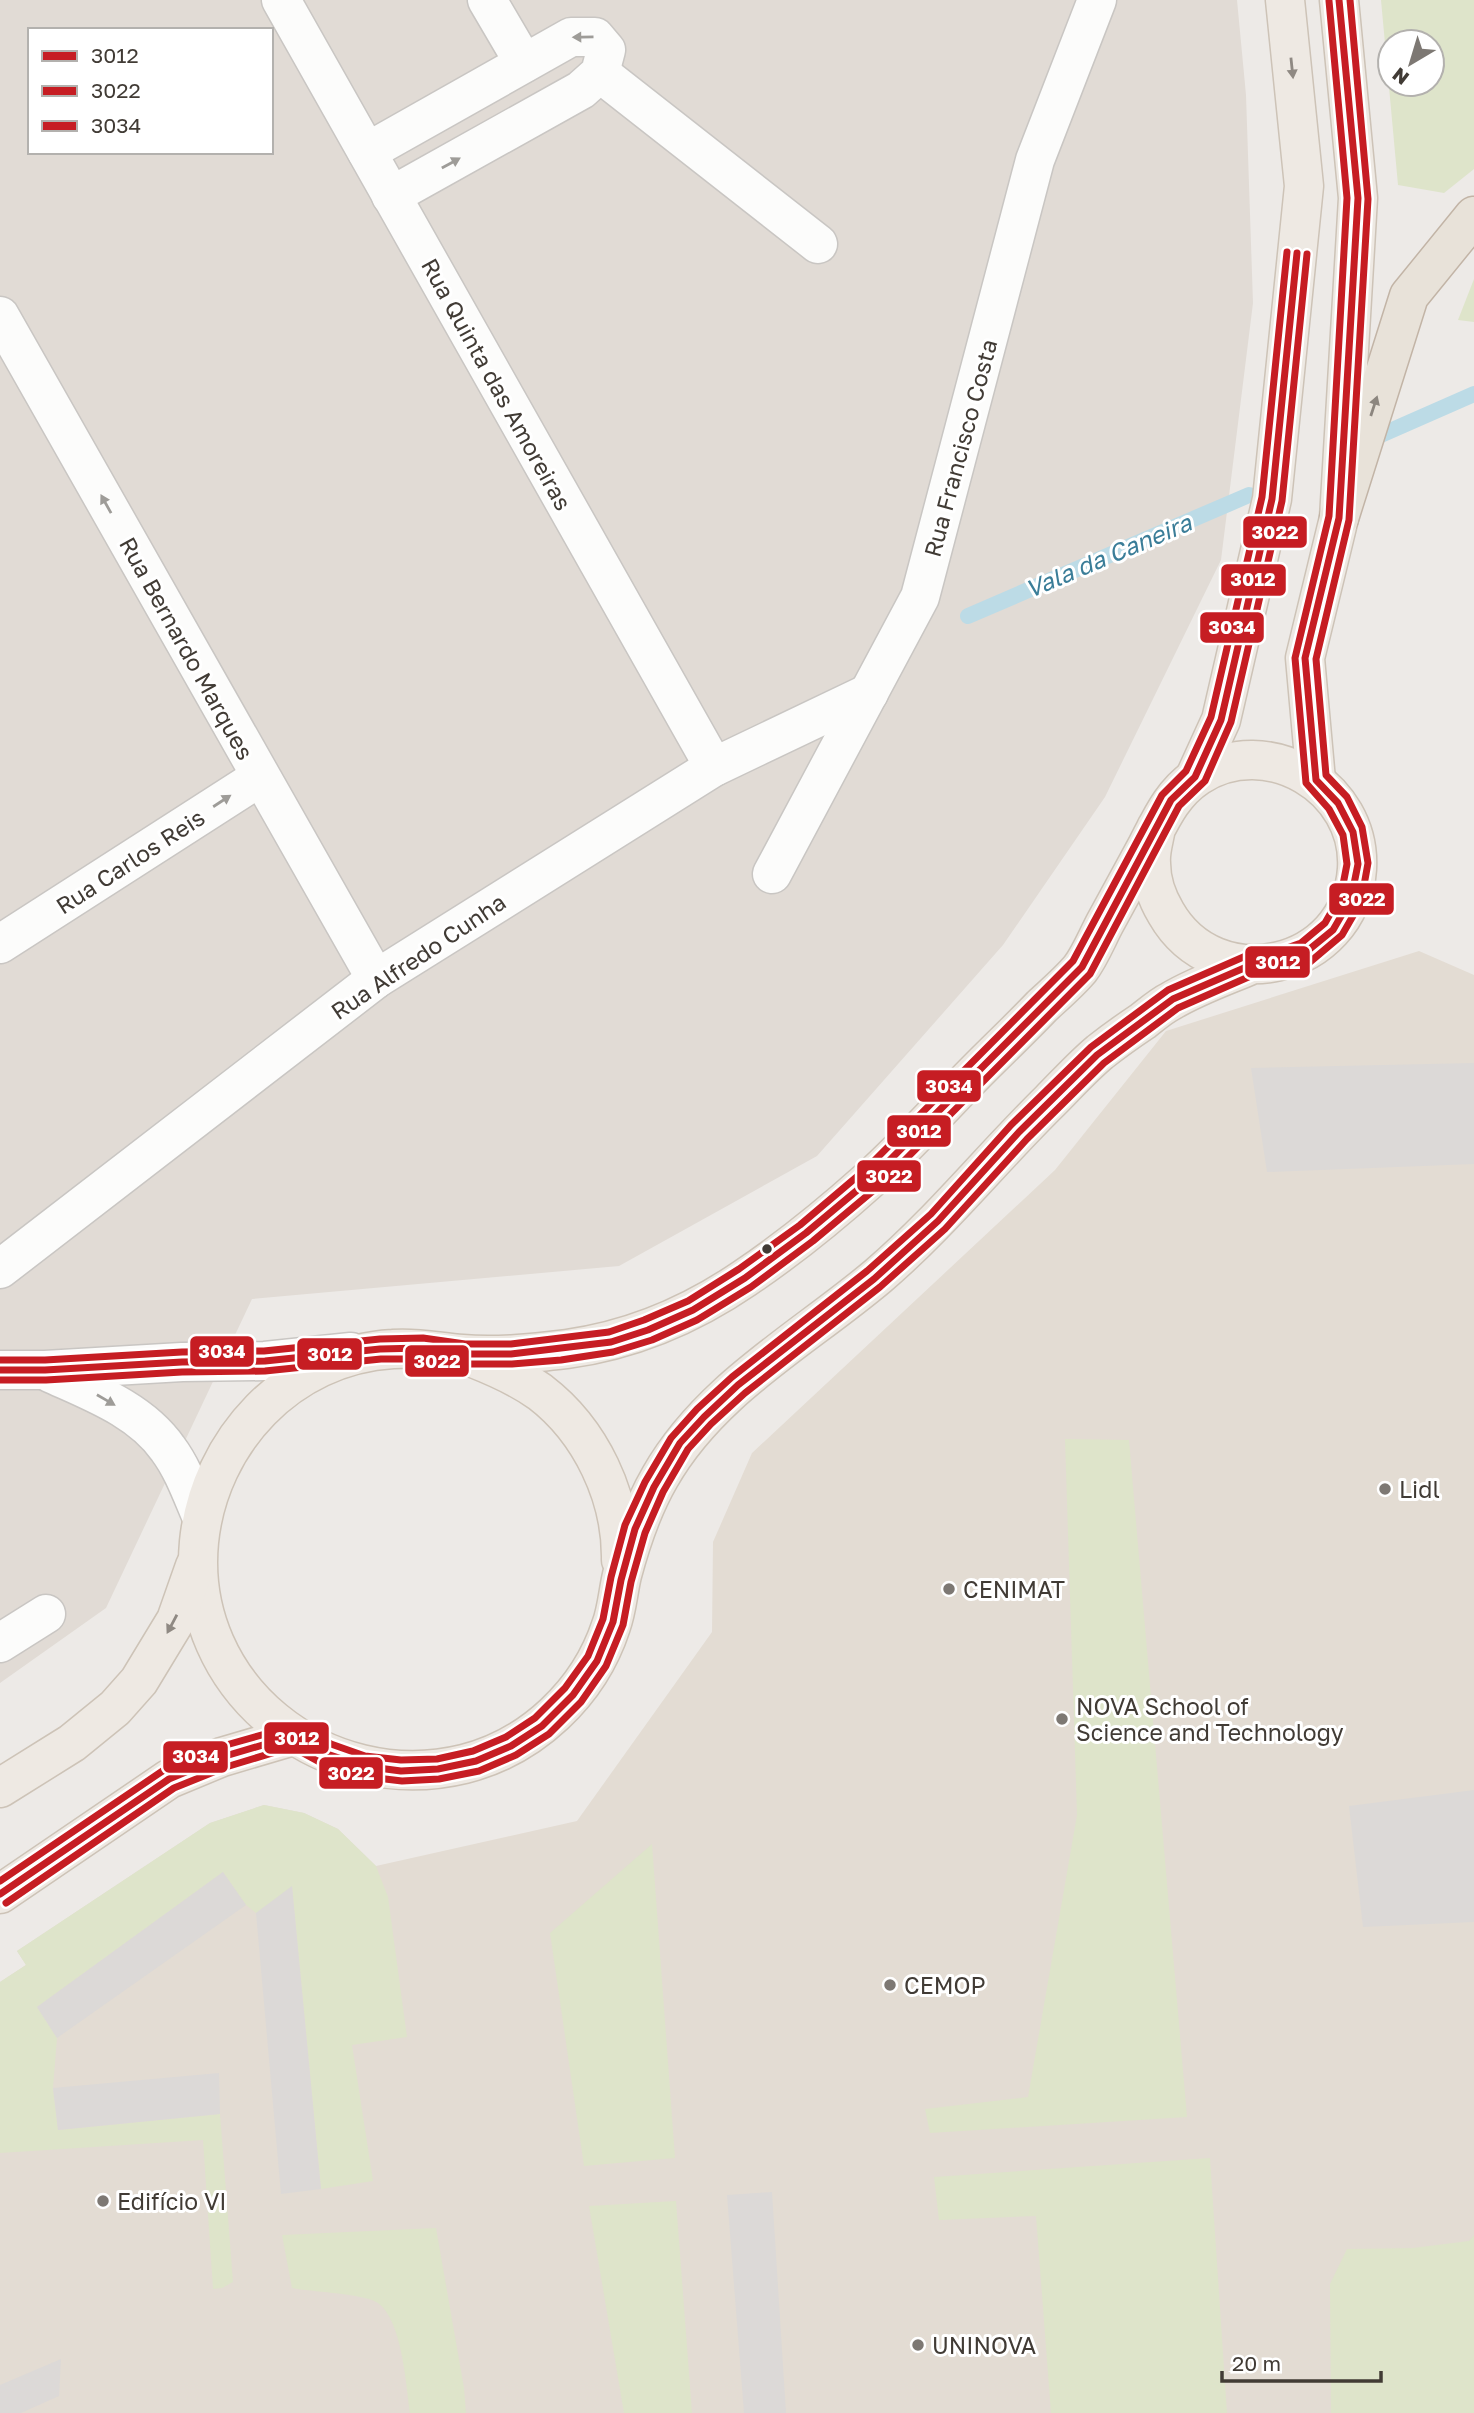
<svg xmlns="http://www.w3.org/2000/svg" width="1474" height="2413" viewBox="0 0 1474 2413" font-family="'Golos Text',sans-serif">
<style>
.residential{fill:#e1dbd5;fill-rule:evenodd}
.education{fill:#e3dcd3}
.green{fill:#dee4ca;fill-rule:evenodd}
.parking{fill:#dcd9d7}
.lines{fill:none;stroke-linecap:round;stroke-linejoin:round}
.stream{stroke:#bcdbe6;stroke-width:16}
.minor-casing{stroke:#c9c6c3;stroke-width:41}
.major-casing{stroke:#cdc3b7;stroke-width:41}
.highway-casing{stroke:#c2b4a6;stroke-width:41}
.minor{stroke:#fcfcfb;stroke-width:38}
.major{stroke:#eee9e3;stroke-width:38}
.highway{stroke:#e8e2d9;stroke-width:38}
.bus-1-casing{stroke:#fff;stroke-width:12}
.bus-2-casing{stroke:#fff;stroke-width:12}
.bus-3-casing{stroke:#fff;stroke-width:12}
.bus-1{stroke:#c61d23;stroke-width:7}
.bus-2{stroke:#c61d23;stroke-width:7}
.bus-3{stroke:#c61d23;stroke-width:7}
.oneway{fill:#9e9c98}
.oneway2{fill:#8f8983}
.oneway3{fill:#8c867f}
.bus-dot{fill:#413b35;stroke:#fff;stroke-width:2.5}
.poi-dot{fill:#7d7873;stroke:#fff;stroke-width:2.5}
.labels{text-anchor:middle;dominant-baseline:central;stroke-width:6;stroke-linejoin:round;paint-order:stroke}
.street-label{font-size:23px;fill:#413b35;stroke:#fff}
.poi-label{font-size:23px;fill:#413b35;stroke:#fff;text-anchor:start}
.water-label{font-size:24px;font-style:italic;fill:#3a7d98;stroke:#fff}
.line-badge{stroke:#fff;stroke-width:2.5}
.badge-label{font-size:19px;text-anchor:middle;font-weight:bold;fill:#fff}
</style>
<rect width="100%" height="100%" fill="#edeae7"/>
<!-- residential -->
<path class="residential" d="M0,0H1237L1246,95L1253,303L1221,560L1105,797L1003,945L817,1156L619,1266L252,1299L106,1608L0,1683ZM30,30H271V152H30Z"/>
<!-- education -->
<path class="education" d="M1419,951L1474,975V2413H0V1982L26,1965L17,1951L210,1823L264,1805L304,1813L338,1829L376,1866L577,1821L712,1632L713,1542L752,1453L1055,1170L1166,1031Z"/>
<!-- green -->
<g class="green">
<path d="M1381,0H1474V169L1444,193L1398,185ZM1390,42H1432V84H1390Z"/>
<path d="M1474,279V322L1458,320Z"/>
<path d="M1065,1439L1129,1440L1187,2117L930,2133L925,2109L1028,2097L1077,1815Z"/>
<path d="M264,1805L304,1813L338,1829L376,1866L388,1897L407,2037L352,2045L373,2181L321,2189L292,1887L256,1913L246,1905L223,1872L37,2007L57,2038L53,2088L58,2130L220,2114L233,2282L222,2288L213,2289L203,2140L0,2153V1982L26,1965L17,1951L210,1823Z"/>
<path d="M652,1844L675,2158L584,2166L550,1933Z"/>
<path d="M1210,2158L1227,2413H1051L1036,2216L939,2220L934,2177Z"/>
<path d="M676,2201L692,2413H624L589,2206Z"/>
<path d="M436,2228L464,2388L466,2413H410C406,2386 402,2310 372,2300C352,2293 314,2292 292,2288L282,2235Z"/>
<path d="M1474,2235V2413H1331L1330,2284L1347,2249L1413,2248L1469,2241Z"/>
</g>
<!-- parking -->
<g class="parking">
<path d="M1474,1063V1164L1267,1172L1251,1068Z"/>
<path d="M1474,1790V1922L1363,1927L1349,1806Z"/>
<path d="M223,1872L246,1905L57,2038L37,2007Z"/>
<path d="M292,1886L321,2189L281,2194L256,1913Z"/>
<path d="M219,2073L220,2114L58,2130L53,2088Z"/>
<path d="M772,2192L786,2413H744L727,2195Z"/>
<path d="M61,2359L59,2396L21,2413H0V2385Z"/>
</g>
<g class="lines">
<!-- stream -->
<g class="stream">
<path d="M1374,438L1474,394"/>
<path d="M968,616L1249,495"/>
</g>
<!-- minor casing -->
<g class="minor-casing">
<g id="minor">
<path d="M281,0L714,767"/>
<path d="M487,0L524,63"/>
<path d="M600,73L818,244"/>
<path d="M367,152L571,37H595L606,50L600,73L581,90L391,196"/>
<path d="M0,316L376,979"/>
<path d="M772,874L920,597L1035,160L1097,0"/>
<path d="M0,944L260,777"/>
<path d="M0,1269L376,979L714,767L869,693"/>
<path d="M0,1370H45L182,1362L265,1361L351,1352"/>
<path d="M50,1373C92,1392 141,1410 168,1449C183,1469 192,1495 202,1518"/>
<path d="M0,1643L46,1614"/>
</g>
</g>
<!-- major casing -->
<g class="major-casing">
<g id="major">
<path d="M1195,777L1221,720L1272,499L1304,186L1285,0"/>
<path d="M1316,780L1305,658L1339,518L1358,198L1339,0"/>
<path d="M1156,828C1154,840 1150,851 1151,863C1151,881 1157,898 1166,913C1216,1000 1350,970 1357,869C1362,787 1267,731 1198,776C1172,793 1161,819 1147,846C1133,872 1119,897 1105,923C1097,938 1090,956 1080,969C1069,982 1055,994 1042,1006C1022,1027 1001,1047 980,1068C943,1105 908,1145 869,1180C830,1215 788,1249 745,1278C691,1315 632,1340 567,1349C533,1353 497,1357 462,1354C438,1352 417,1347 393,1349C289,1355 209,1441 199,1542C185,1688 325,1798 464,1764C532,1747 589,1693 611,1626C617,1610 618,1592 622,1575C631,1541 642,1508 660,1477C710,1389 802,1340 878,1276C940,1223 991,1159 1050,1101C1066,1085 1082,1067 1100,1052C1114,1041 1128,1031 1143,1021C1152,1014 1161,1006 1171,1001C1196,986 1225,976 1251,965"/>
<path d="M473,1358C496,1367 519,1377 540,1392C591,1431 622,1497 621,1560"/>
<path d="M0,1788L72,1743L115,1708L139,1681L176,1620L195,1566"/>
<path d="M0,1894L169,1779L222,1757L293,1736"/>
</g>
</g>
<!-- highway casing -->
<g class="highway-casing">
<path id="highway" d="M1339,518L1409,296L1474,216"/>
</g>
<!-- minor -->
<use href="#minor" class="minor"/>
<!-- major -->
<use href="#major" class="major"/>
<!-- highway -->
<use href="#highway" class="highway"/>
<!-- bus-1 casing -->
<g class="bus-1-casing">
<g id="bus-1">
<path d="M0,1370H45L182,1362L265,1361L380,1349L422,1348L464,1354H511L611,1342L648,1330L693,1310L745,1278L806,1233L873,1177L1082,967L1171,800L1195,777L1221,720L1272,499L1297,253"/>
<path d="M0,1894L169,1779L222,1757L293,1736L327,1754L363,1766L401,1771L438,1769L476,1761L511,1746L542,1726L573,1695L597,1661L613,1622L621,1580L635,1529L654,1487L680,1443L704,1417L738,1385L874,1279L938,1221L1019,1132L1097,1055L1173,999L1251,965L1272,964L1306,952L1333,930L1351,899L1358,864L1353,832L1338,803L1316,780L1305,658L1339,518L1358,198L1339,0"/>
</g>
</g>
<!-- bus-2 casing -->
<g class="bus-2-casing">
<g id="bus-2">
<path d="M0,1380H46L182,1372L265,1371L381,1359H421L464,1364H512L561,1360L613,1352L652,1340L697,1320L751,1287L813,1241L880,1185L1090,974L1179,806L1205,781L1231,722L1282,501L1307,254"/>
<path d="M6,1903L174,1788L226,1767L292,1747L323,1764L360,1776L402,1781L439,1779L479,1771L516,1755L549,1734L581,1702L606,1666L623,1625L631,1582L645,1533L663,1492L688,1449L711,1424L745,1393L880,1287L945,1229L1027,1139L1104,1063L1178,1008L1253,975L1275,974L1310,962L1342,935L1361,902L1368,863L1362,827L1347,797L1326,775L1316,659L1349,520L1368,199L1350,0"/>
</g>
</g>
<!-- bus-3 casing -->
<g class="bus-3-casing">
<g id="bus-3">
<path d="M0,1360H45L182,1352L264,1351L380,1339L423,1338L465,1344H511L609,1332L644,1320L688,1301L739,1269L800,1225L866,1169L1073,961L1162,795L1186,771L1211,717L1262,497L1287,252"/>
<path d="M0,1881L164,1770L219,1747L294,1726L331,1744L365,1756L401,1760L437,1759L473,1751L506,1737L535,1718L565,1688L588,1656L603,1619L611,1577L625,1525L645,1482L671,1438L697,1409L732,1377L867,1271L931,1214L1011,1125L1091,1047L1168,990L1248,955L1270,954L1301,943L1325,923L1341,895L1347,864L1343,835L1329,809L1306,783L1295,658L1329,516L1347,198L1329,1"/>
</g>
</g>
<!-- bus-1 -->
<use href="#bus-1" class="bus-1"/>
<!-- bus-2 -->
<use href="#bus-2" class="bus-2"/>
<!-- bus-3 -->
<use href="#bus-3" class="bus-3"/>
</g>
<!-- one-way arrows -->
<defs><path id="oneway-solid" d="M-6-.8H1V-3.2L6.5 0L1 3.2V.8H-6Z" transform="scale(1.75)"/></defs>
<g class="oneway">
<use href="#oneway-solid" transform="translate(583 37) rotate(179)"/>
<use href="#oneway-solid" transform="translate(451 163) rotate(-29)"/>
<use href="#oneway-solid" transform="translate(106 504) rotate(-119)"/>
<use href="#oneway-solid" transform="translate(222 801) rotate(-33)"/>
<use href="#oneway-solid" transform="translate(106 1400) rotate(30)"/>
</g>
<g class="oneway2">
<use href="#oneway-solid" transform="translate(1292 68) rotate(84)"/>
<use href="#oneway-solid" transform="translate(172 1624) rotate(118)"/>
</g>
<use class="oneway3" href="#oneway-solid" transform="translate(1374 406) rotate(-72)"/>
<!-- markers -->
<circle class="bus-dot" cx="767" cy="1249" r="6"/>
<g class="poi-dot">
<circle cx="1385" cy="1489" r="7"/>
<circle cx="949" cy="1589" r="7"/>
<circle cx="1062" cy="1719" r="7"/>
<circle cx="890" cy="1985" r="7"/>
<circle cx="103" cy="2201" r="7"/>
<circle cx="918" cy="2345" r="7"/>
</g>
<g class="labels">
<!-- street labels -->
<g class="street-label">
<text transform="translate(497 384) rotate(61)">Rua Quinta das Amoreiras</text>
<text transform="translate(960 448) rotate(-75)">Rua Francisco Costa</text>
<text transform="translate(187 648) rotate(61)">Rua Bernardo Marques</text>
<text transform="translate(130 861) rotate(-33)">Rua Carlos Reis</text>
<text transform="translate(418 956) rotate(-34)">Rua Alfredo Cunha</text>
</g>
<!-- poi labels -->
<g class="poi-label">
<text x="1399" y="1489">Lidl</text>
<text x="963" y="1589">CENIMAT</text>
<text x="1076" y="1706">NOVA School of<tspan x="1076" dy="26">Science and Technology</tspan></text>
<text x="904" y="1985">CEMOP</text>
<text x="117" y="2201">Edifício VI</text>
<text x="932" y="2345">UNINOVA</text>
</g>
<!-- water labels -->
<g class="water-label">
<text transform="translate(1108 555) rotate(-23)">Vala da Caneira</text>
</g>
</g>
<g class="line-badge">
<rect x="1242" y="515" width="66" height="34" rx="7" fill="#c61d23"/>
<rect x="1220" y="563" width="67" height="34" rx="7" fill="#c61d23"/>
<rect x="1199" y="611" width="66" height="33" rx="7" fill="#c61d23"/>
<rect x="1328" y="882" width="67" height="34" rx="7" fill="#c61d23"/>
<rect x="1244" y="945" width="67" height="34" rx="7" fill="#c61d23"/>
<rect x="916" y="1069" width="66" height="34" rx="7" fill="#c61d23"/>
<rect x="886" y="1114" width="66" height="34" rx="7" fill="#c61d23"/>
<rect x="856" y="1159" width="66" height="34" rx="7" fill="#c61d23"/>
<rect x="189" y="1335" width="66" height="33" rx="7" fill="#c61d23"/>
<rect x="296" y="1337" width="67" height="34" rx="7" fill="#c61d23"/>
<rect x="404" y="1344" width="66" height="34" rx="7" fill="#c61d23"/>
<rect x="263" y="1721" width="67" height="34" rx="7" fill="#c61d23"/>
<rect x="162" y="1740" width="67" height="34" rx="7" fill="#c61d23"/>
<rect x="318" y="1756" width="66" height="34" rx="7" fill="#c61d23"/>
</g>
<g class="badge-label">
<text x="1275" y="539">3022</text>
<text x="1253" y="586">3012</text>
<text x="1232" y="634">3034</text>
<text x="1362" y="906">3022</text>
<text x="1278" y="969">3012</text>
<text x="949" y="1093">3034</text>
<text x="919" y="1138">3012</text>
<text x="889" y="1183">3022</text>
<text x="222" y="1358">3034</text>
<text x="330" y="1361">3012</text>
<text x="437" y="1368">3022</text>
<text x="297" y="1745">3012</text>
<text x="196" y="1763">3034</text>
<text x="351" y="1780">3022</text>
</g>
<!-- legend -->
<rect x="28" y="28" width="245" height="126" fill="#ffffff" stroke="#b3b1ae" stroke-width="2"/>
<rect x="42" y="51" width="35" height="10" fill="#c61d23" stroke="#b3b1ae" stroke-width="2"/>
<text x="91" y="63" font-size="21" fill="#413b35">3012</text>
<rect x="42" y="86" width="35" height="10" fill="#c61d23" stroke="#b3b1ae" stroke-width="2"/>
<text x="91" y="98" font-size="21" fill="#413b35">3022</text>
<rect x="42" y="121" width="35" height="10" fill="#c61d23" stroke="#b3b1ae" stroke-width="2"/>
<text x="91" y="133" font-size="21" fill="#413b35">3034</text>
<!-- north arrow -->
<g transform="translate(1411 63) rotate(218)"><circle r="33" fill="#ffffff" stroke="#b3b1ae" stroke-width="2"/>
<path d="M0-5L12 26L0 18L-12 26Z" fill="#7d7873"/>
<text y="-10" font-size="19" font-weight="bold" text-anchor="middle" fill="#413b35">N</text>
</g>
<!-- scale -->
<path d="M1222 2371v10h159v-10" fill="none" stroke="#413b35" stroke-width="3.5"/>
<text x="1232" y="2371" font-size="21" fill="#413b35" stroke="#ffffff" stroke-width="5" paint-order="stroke">20 m</text>
</svg>
